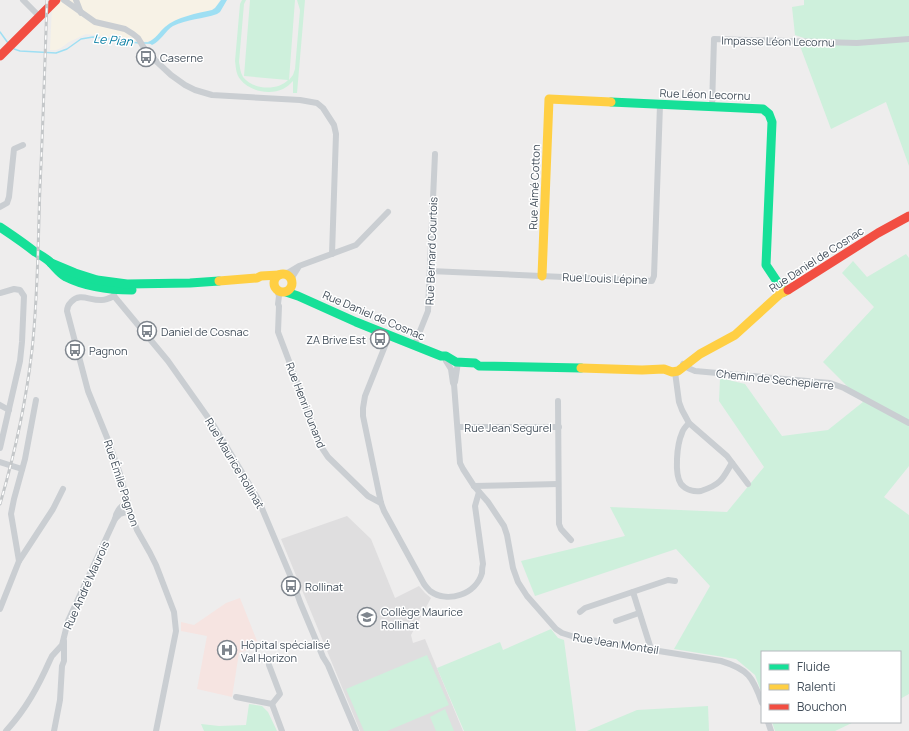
<svg xmlns="http://www.w3.org/2000/svg" width="909" height="731" viewBox="0 0 909 731" font-family="Manrope,sans-serif">
<style>
.commercial{fill:#f7f2e6}
.education{fill:#dfdedf}
.medical{fill:#f6e4e1}
.green{fill:#cef0dc}
.water{fill:#9edff3}
.lines{fill:none;stroke-linecap:round;stroke-linejoin:round}
.stream{stroke:#9edff3;stroke-width:1.5}
.street{stroke:#caced2;stroke-width:6}
.fast{stroke:#16e098;stroke-width:9}
.slow{stroke:#ffcf43;stroke-width:9}
.jam{stroke:#f24e42;stroke-width:9}
.rail-casing{stroke:#c4c7c9;stroke-width:3}
.rail{stroke:#fff;stroke-width:1.5;stroke-dasharray:4.5;stroke-linecap:butt}
.labels{text-anchor:middle;dominant-baseline:central;stroke-width:3;stroke-linejoin:round;paint-order:stroke}
.street-label{font-size:11px;fill:#434f5b;stroke:#fff}
.poi-label{font-size:11px;fill:#434f5b;stroke:#fff;text-anchor:start}
.water-label{font-size:12px;font-style:italic;fill:#027ba1;stroke:#fff}
</style>
<rect width="100%" height="100%" fill="#eeeded"/>
<!-- commercial -->
<path class="commercial" d="M58,0H220L217,6L212,10L167,26L155,38L148,42L86,34L69,42L61,48L56,50H50L52,6Z"/>
<!-- education -->
<path class="education" d="M347,516L371,539L395,598L419,586L425,593L431,598L411,635L413,643L425,639L463,731H360L281,539Z"/>
<!-- medical -->
<path class="medical" d="M240,598L259,646L239,653L232,697L197,689L207,636L181,631V622L194,625L226,603Z"/>
<!-- green -->
<g class="green">
<path d="M242,0H246L244,4L239,62C240,67 240,72 243,77C253,90 278,91 288,80L244,76L250,0H295L289,80L293,75L295,69L300,10L297,0H305L297,93H293V81C290,84 287,87 283,89C270,95 250,92 240,79C236,74 236,68 235,61L240,4Z"/>
<path d="M804,0H909V166L886,102L831,129L800,46L831,47L795,35L792,7L804,5Z"/>
<path d="M906,254L909,258V466L884,497L909,515V694L900,699V652H762V694L755,675L736,659L674,649L710,586L676,549L535,596L521,561L625,536L610,507L727,512L764,467L719,401L720,378L745,384L782,436L828,430L863,402L823,362L874,307L842,273L853,261L867,277Z"/>
<path d="M551,629L558,638L564,640L576,731H464L437,668L500,642L503,650Z"/>
<path d="M427,655L449,705L387,731H364L346,689Z"/>
<path d="M249,704L262,706L268,712L277,731H204L201,724L219,726L246,725Z"/>
<path d="M708,706L709,731H587L637,710Z"/>
<path d="M445,709L454,731H436L430,717Z"/>
<path d="M772,722H854L835,731H775Z"/>
</g>
<!-- water -->
<path class="water" d="M221,0H227L220,12L217,14C203,19 187,19 173,26C165,31 161,41 152,45L148,42C156,39 159,32 165,27C176,17 198,13 212,10L215,8Z"/>
<g class="lines">
<!-- stream -->
<g class="stream">
<path d="M0,32L8,43"/>
<path d="M143,43H151"/>
<path d="M14,49L20,51L56,53L67,49L81,39L93,37L139,43"/>
</g>
<!-- street -->
<g class="street">
<path d="M23,0L39,16"/>
<path d="M64,0L95,22L125,29L133,34L138,38L144,48L156,61L171,75L185,85L195,90L212,95L300,100L317,103L323,108L334,125L336,134L332,254"/>
<path d="M76,0L81,13"/>
<path d="M712,107L714,39L857,43L909,39"/>
<path d="M0,207L7,203L9,197L14,149L23,145"/>
<path d="M430,271L652,281L654,276L660,105"/>
<path d="M283,274L289,272L299,266L356,245L388,212"/>
<path d="M292,280L293,276L298,268"/>
<path d="M113,287L115,289L114,296L168,361L214,426L258,499L293,582L300,602L323,657L328,665L356,731"/>
<path d="M277,290L279,296L278,304L279,306L278,332L322,448L328,457L368,496L381,503"/>
<path d="M0,293L14,289L20,290L24,296L22,342L20,361L0,448"/>
<path d="M114,296C110,298 106,300 102,300C90,301 80,292 71,302C68,305 67,307 67,311L88,391L108,440L120,474L130,511L137,530L150,553L156,565L174,612L176,631L156,731"/>
<path d="M389,336L365,396L363,408V416L381,503L384,511L424,584C426,587 428,589 430,591C448,604 476,594 482,573C482,570 482,567 483,564L475,506L479,492"/>
<path d="M414,346L428,311L435,154"/>
<path d="M446,361L451,369L453,383"/>
<path d="M458,362L455,382L454,384L460,463L463,469L474,486L488,502L504,526L507,535L513,568L518,582L527,596L556,629L562,633L578,638L721,661C748,669 753,677 762,703"/>
<path d="M683,364L688,368L695,371L830,383L844,388L909,423"/>
<path d="M675,372L679,402L682,410L689,423L727,456L748,484"/>
<path d="M558,401L559,524L561,529L571,540"/>
<path d="M0,405L9,410"/>
<path d="M689,423C686,426 683,429 682,433C677,444 674,474 681,484C686,490 694,492 701,491C707,489 715,486 720,481C725,476 728,469 732,463"/>
<path d="M458,427H559"/>
<path d="M0,462L22,469"/>
<path d="M474,486L558,484"/>
<path d="M115,519L120,514L130,511"/>
<path d="M19,561L11,514L14,499L25,459L36,400"/>
<path d="M633,592L651,649"/>
<path d="M0,609L19,561L53,509L63,489"/>
<path d="M580,612L585,608L668,580L675,581"/>
<path d="M616,621L639,613"/>
<path d="M269,665L280,694L272,704"/>
<path d="M236,697L272,704L282,731"/>
<path d="M768,722L771,731"/>
<path d="M6,731C26,709 38,687 50,660L52,656L62,645L68,621L115,519C116,511 121,506 127,502"/>
<path d="M54,731L60,700L62,666L64,661V641"/>
</g>
<!-- fast -->
<g class="fast">
<path d="M611,102L763,109L769,114L772,122L766,265L784,292"/>
<path d="M0,227C12,235 24,243 35,252C40,255 46,258 50,262C56,268 59,273 66,277C86,287 110,290 132,290"/>
<path d="M51,263L75,273L97,280L127,284L190,283L219,281"/>
<path d="M286,292L298,296L356,322L441,356H446L456,362L475,363L479,366L581,368"/>
</g>
<!-- slow -->
<g class="slow">
<circle cx="283" cy="283" r="9"/>
<path d="M542,276L549,99L611,102"/>
<path d="M219,281L257,278L261,276L279,275"/>
<path d="M581,368L642,370L664,369L672,372L678,371L700,354L735,335L780,294L788,290"/>
</g>
<!-- jam -->
<g class="jam">
<path d="M0,56L56,0"/>
<path d="M788,290L878,233L909,216"/>
</g>
<!-- rail casing -->
<g class="rail-casing">
<path id="rail" d="M0,504C15,453 26,402 32,350C38,296 38,241 40,187C43,125 45,62 47,0"/>
</g>
<!-- rail -->
<use href="#rail" class="rail"/>
</g>
<!-- icons -->
<defs>
<g id="bus-ring" transform="scale(1)"><circle r="9.5" fill="#fff" stroke="#7f868e" stroke-width="1.5"/><path d="M-5-6H5V4H4V6H2V4H-2V6H-4V4H-5ZM-3.5-4V0h7V-4ZM-3.5 1.2v1.5H-2V1.2ZM2 1.2v1.5H3.5V1.2Z" fill="#7f868e"/></g>
<g id="school-ring" transform="scale(1)"><circle r="9.5" fill="#fff" stroke="#7f868e" stroke-width="1.5"/><path d="M0-5L7-2L0 1L-7-2ZM-4 1L0 2.5L4 1V4Q0 6-4 4Z" fill="#7f868e"/></g>
<g id="hospital-ring" transform="scale(1)"><circle r="9.5" fill="#fff" stroke="#7f868e" stroke-width="1.5"/><path d="M-5-5h3v3.5h4V-5h3V5h-3V1.5h-4V5h-3Z" fill="#7f868e"/></g>
</defs>
<g fill-rule="evenodd">
<use href="#bus-ring" x="146" y="57"/>
<use href="#bus-ring" x="147" y="331"/>
<use href="#bus-ring" x="380" y="339"/>
<use href="#bus-ring" x="75" y="350"/>
<use href="#bus-ring" x="291" y="586"/>
<use href="#school-ring" x="367" y="617"/>
<use href="#hospital-ring" x="227" y="650"/>
</g>
<g class="labels">
<!-- street labels -->
<g class="street-label">
<text transform="translate(778 41) rotate(1)">Impasse Léon Lecornu</text>
<text transform="translate(705 94) rotate(2)">Rue Léon Lecornu</text>
<text transform="translate(534 187) rotate(-88)">Rue Aimé Cotton</text>
<text transform="translate(431 251) rotate(-88)">Rue Bernard Courtois</text>
<text transform="translate(816 259) rotate(-33)">Rue Daniel de Cosnac</text>
<text transform="translate(605 278) rotate(2)">Rue Louis Lépine</text>
<text transform="translate(374 315) rotate(23)">Rue Daniel de Cosnac</text>
<text transform="translate(775 379) rotate(6)">Chemin de Sechepierre</text>
<text transform="translate(306 405) rotate(69)">Rue Henri Dunand</text>
<text x="508" y="427">Rue Jean Segurel</text>
<text transform="translate(235 463) rotate(59)">Rue Maurice Rollinat</text>
<text transform="translate(122 483) rotate(72)">Rue Émile Pagnon</text>
<text transform="translate(86 585) rotate(-66)">Rue André Maurois</text>
<text transform="translate(616 643) rotate(9)">Rue Jean Monteil</text>
</g>
<!-- poi labels -->
<g class="poi-label">
<text x="160" y="57">Caserne</text>
<text x="161" y="331">Daniel de Cosnac</text>
<text x="366" y="339" text-anchor="end">ZA Brive Est</text>
<text x="89" y="350">Pagnon</text>
<text x="305" y="586">Rollinat</text>
<text x="381" y="611">Collège Maurice<tspan x="381" dy="13">Rollinat</tspan></text>
<text x="241" y="644">Hôpital spécialisé<tspan x="241" dy="13">Val Horizon</tspan></text>
</g>
<!-- water labels -->
<g class="water-label">
<text transform="translate(113 40) rotate(5)">Le Pian</text>
</g>
</g>
<!-- legend -->
<rect x="761" y="651" width="140" height="72" fill="#ffffff" stroke="#b4b9bd"/>
<rect x="769" y="664" width="20" height="6" fill="#16e098" stroke="#b4b9bd"/>
<text x="797" y="671" font-size="12" fill="#434f5b">Fluide</text>
<rect x="769" y="684" width="20" height="6" fill="#ffcf43" stroke="#b4b9bd"/>
<text x="797" y="691" font-size="12" fill="#434f5b">Ralenti</text>
<rect x="769" y="704" width="20" height="6" fill="#f24e42" stroke="#b4b9bd"/>
<text x="797" y="711" font-size="12" fill="#434f5b">Bouchon</text>
</svg>
